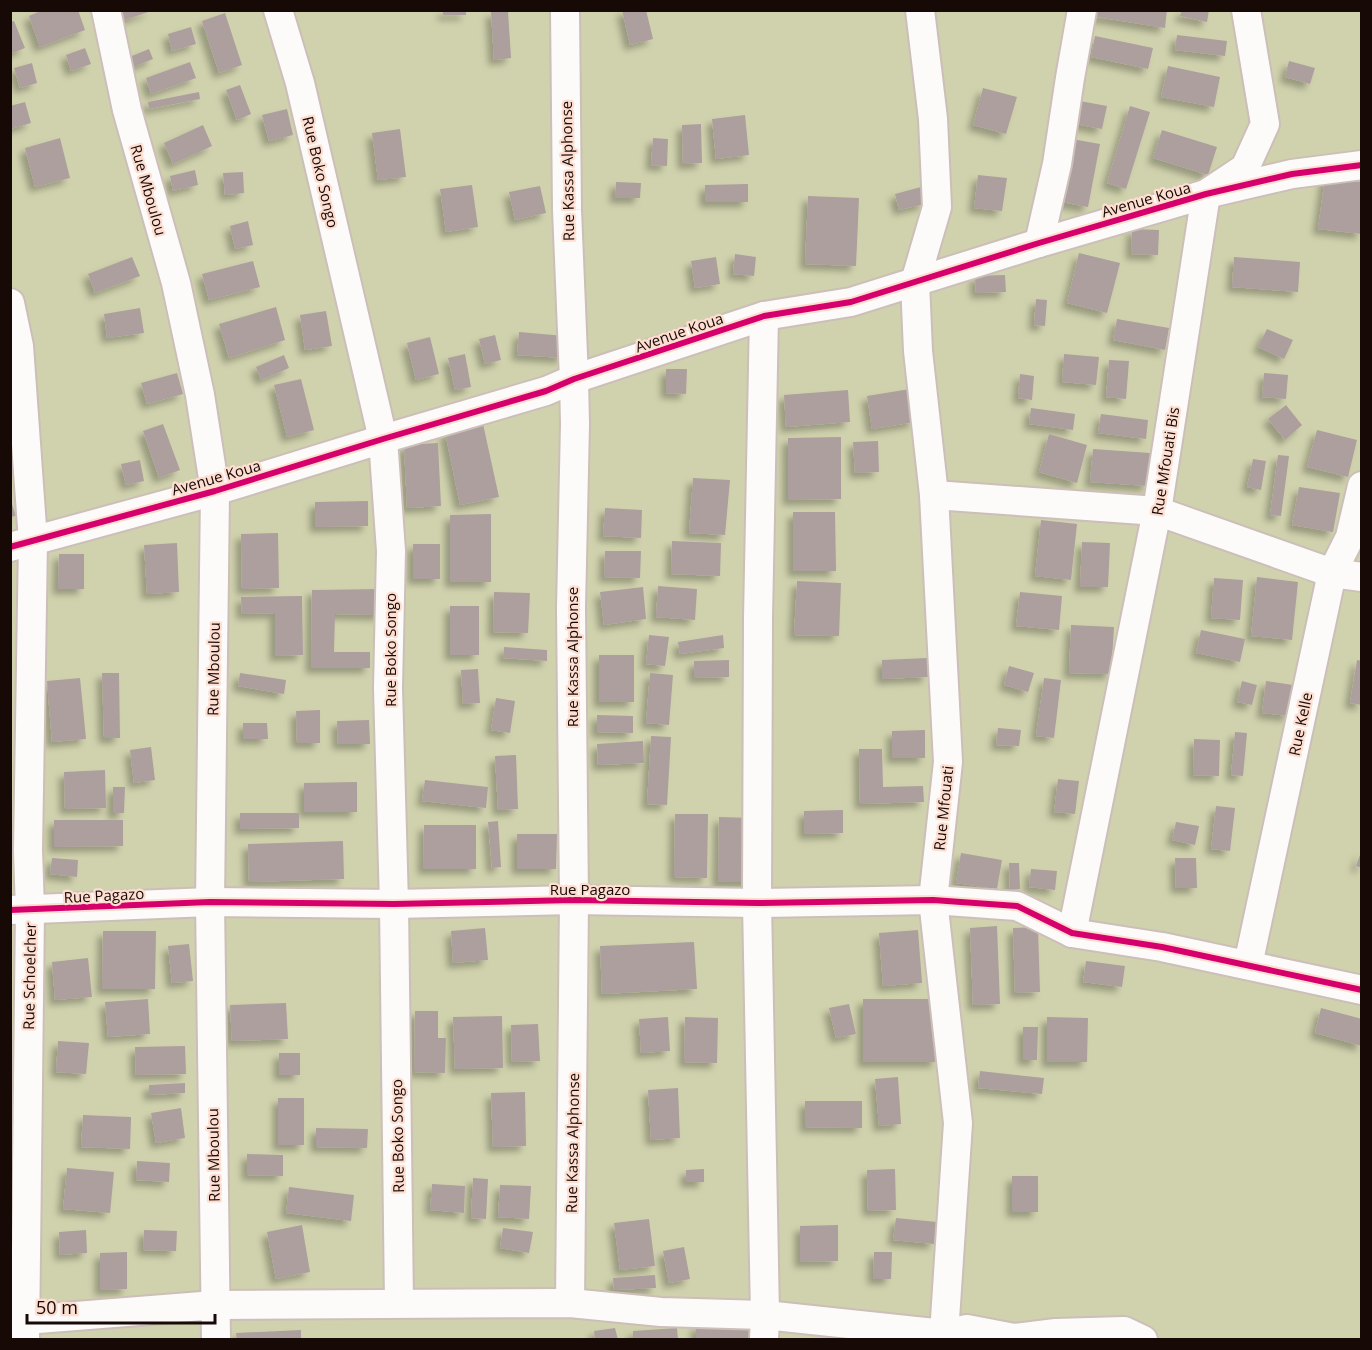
<svg xmlns="http://www.w3.org/2000/svg" width="1372" height="1350" viewBox="0 0 1372 1350" font-family="'Open Sans',sans-serif">
<style>
.green{fill:#d0d2ad}
.building{fill:#ad9f9e;filter:url(#shadow)}
.lines{fill:none;stroke-linecap:round;stroke-linejoin:round}
.street-casing{stroke:#ccbeb8;stroke-width:32}
.street{stroke:#fdfbfa;stroke-width:28}
.cycleway-casing{stroke:#fdded1;stroke-width:10}
.cycleway{stroke:#d6006c;stroke-width:6}
.labels{text-anchor:middle;dominant-baseline:central;stroke-width:4.5;stroke-linejoin:round;paint-order:stroke}
.street-label{font-size:15px;fill:#170a06;stroke:#fdded1}
</style>
<defs>
<filter id="shadow"><feDropShadow dx="-5.5" dy="5.5" stdDeviation="3" flood-color="#0004"/></filter>
</defs>
<rect width="100%" height="100%" fill="#f3e2db"/>
<!-- green -->
<rect class="green" x="11" y="11" width="1350" height="1328"/>
<!-- building -->
<g class="building">
<path d="M43,10H78L85,30L40,47L29,16Z"/>
<path d="M121,10H151V11L125,20Z"/>
<rect x="443" y="10" width="23" height="5"/>
<path d="M622,10H646L653,39L630,45Z"/>
<path d="M1098,10H1167L1165,28L1097,17Z"/>
<path d="M1182,10H1209L1207,22L1180,16Z"/>
<path d="M508,11L511,58L494,60L491,12Z"/>
<path d="M225,13L242,65L219,73L202,21Z"/>
<path d="M14,21L25,48L10,54V22Z"/>
<path d="M191,27L196,44L172,51L168,34Z"/>
<path d="M1177,35L1227,41L1225,56L1175,50Z"/>
<path d="M1095,36L1153,48L1148,69L1091,57Z"/>
<path d="M85,48L91,64L71,71L66,55Z"/>
<path d="M149,49L153,59L131,68L127,58Z"/>
<path d="M1289,61L1315,68L1310,84L1285,77Z"/>
<path d="M190,62L196,78L151,94L146,78Z"/>
<path d="M32,63L37,83L20,88L14,68Z"/>
<path d="M1168,66L1220,77L1214,107L1161,97Z"/>
<path d="M240,85L251,114L237,120L226,90Z"/>
<path d="M983,88L1017,97L1006,134L973,125Z"/>
<path d="M199,92L200,99L149,109L148,102Z"/>
<path d="M1080,101L1107,106L1102,129L1075,124Z"/>
<path d="M25,102L31,123L10,129V106Z"/>
<path d="M1130,106L1150,112L1126,189L1107,183Z"/>
<path d="M287,109L293,135L269,141L262,115Z"/>
<path d="M745,115L749,155L716,159L712,119Z"/>
<path d="M701,124L702,163L683,164L682,125Z"/>
<path d="M203,125L212,146L173,164L164,143Z"/>
<path d="M400,129L406,177L378,180L372,133Z"/>
<path d="M1162,130L1217,147L1208,175L1153,158Z"/>
<path d="M60,138L70,178L35,187L25,148Z"/>
<path d="M653,138L668,139L667,166L651,165Z"/>
<path d="M1072,139L1100,144L1088,207L1061,202Z"/>
<path d="M195,170L198,185L173,191L170,176Z"/>
<path d="M243,172L244,193L225,195L223,173Z"/>
<path d="M978,175L1007,178L1002,211L974,208Z"/>
<path d="M1325,177L1362,182V234L1318,229Z"/>
<path d="M616,182L641,183L640,198H615Z"/>
<path d="M748,184V202H705V185Z"/>
<path d="M472,185L478,227L446,232L440,189Z"/>
<path d="M540,186L546,213L515,220L509,192Z"/>
<path d="M921,187L925,204L899,210L895,194Z"/>
<path d="M808,196L859,198L856,266L805,264Z"/>
<path d="M248,221L253,245L235,249L230,226Z"/>
<path d="M1132,229L1159,230L1158,255L1131,254Z"/>
<path d="M1079,253L1120,263L1107,313L1067,303Z"/>
<path d="M735,254L756,257L754,276L733,274Z"/>
<path d="M132,257L140,276L95,293L88,274Z"/>
<path d="M716,257L720,284L695,288L691,261Z"/>
<path d="M1234,257L1300,262L1298,292L1232,287Z"/>
<path d="M253,261L260,287L209,300L202,274Z"/>
<path d="M1005,275L1006,292L976,293L975,276Z"/>
<path d="M1036,299L1047,300L1045,326L1034,325Z"/>
<path d="M276,307L285,340L229,358L219,324Z"/>
<path d="M140,308L144,333L107,338L104,314Z"/>
<path d="M326,311L332,346L305,350L300,315Z"/>
<path d="M1117,319L1169,328L1165,350L1113,340Z"/>
<path d="M1267,329L1293,340L1284,359L1258,347Z"/>
<path d="M519,332L565,336L563,358L517,355Z"/>
<path d="M495,335L501,360L485,364L479,339Z"/>
<path d="M430,337L439,374L416,380L407,343Z"/>
<path d="M465,354L471,387L455,390L448,358Z"/>
<path d="M1064,354L1099,357L1096,385L1062,382Z"/>
<path d="M284,355L289,368L261,380L256,367Z"/>
<path d="M1109,360L1129,361L1126,399L1106,397Z"/>
<path d="M666,369H687L686,394L666,393Z"/>
<path d="M177,373L183,394L147,404L141,383Z"/>
<path d="M1264,373L1288,375L1286,399L1262,397Z"/>
<path d="M1020,374L1034,376L1032,400L1018,398Z"/>
<path d="M301,379L314,430L287,437L274,385Z"/>
<path d="M910,389L915,422L872,429L867,396Z"/>
<path d="M848,390L850,422L786,427L784,395Z"/>
<path d="M1286,405L1302,425L1285,440L1268,419Z"/>
<path d="M1031,408L1075,414L1073,430L1029,424Z"/>
<path d="M1101,414L1148,420L1146,439L1098,433Z"/>
<path d="M163,424L180,470L159,478L143,431Z"/>
<path d="M483,424L499,497L460,505L445,432Z"/>
<path d="M1317,430L1357,440L1348,477L1307,467Z"/>
<path d="M1049,434L1087,445L1077,483L1039,472Z"/>
<path d="M841,437V499L788,500V438Z"/>
<path d="M878,441L879,472L855,473L853,442Z"/>
<path d="M438,443L441,506L407,508L404,445Z"/>
<path d="M1093,449L1150,453L1148,486L1090,482Z"/>
<path d="M1278,455L1289,456L1281,516L1270,515Z"/>
<path d="M1253,459L1266,461L1261,490L1247,487Z"/>
<path d="M140,460L144,481L126,485L121,464Z"/>
<path d="M693,478L730,480L725,535L689,533Z"/>
<path d="M1299,487L1340,493L1333,532L1292,525Z"/>
<path d="M11,501L16,516L10,517V502Z"/>
<path d="M368,501V526L315,527V502Z"/>
<path d="M605,508L642,510L641,538L603,536Z"/>
<path d="M793,512H835L836,571H793Z"/>
<path d="M491,514V582H450V515Z"/>
<path d="M1041,520L1077,524L1071,580L1035,576Z"/>
<path d="M278,533L279,588L242,589L241,534Z"/>
<path d="M672,541L721,543L720,576L671,574Z"/>
<path d="M1082,542L1110,543L1108,587H1080Z"/>
<path d="M177,543L179,592L147,594L144,545Z"/>
<rect x="413" y="544" width="27" height="35"/>
<path d="M605,551H641L640,578L604,577Z"/>
<path d="M59,554H84V589H58Z"/>
<path d="M1257,577L1298,582L1292,640L1251,636Z"/>
<path d="M1214,578L1243,580L1240,620L1211,618Z"/>
<path d="M797,581L841,583L839,636L794,635Z"/>
<path d="M658,586L697,589L695,620L656,617Z"/>
<path d="M643,587L646,619L604,625L600,592Z"/>
<path d="M382,589V615L335,614L334,652H370V668H311L312,590Z"/>
<path d="M494,592L530,593L528,633L493,632Z"/>
<path d="M1020,592L1062,596L1059,630L1016,626Z"/>
<path d="M302,596L303,655L275,656V613L242,614L241,597Z"/>
<rect x="450" y="606" width="29" height="49"/>
<path d="M1071,625L1114,627L1111,674L1069,673Z"/>
<path d="M1201,630L1245,639L1240,662L1196,653Z"/>
<path d="M649,635L669,637L665,666L646,664Z"/>
<path d="M723,635L724,648L680,654L678,642Z"/>
<path d="M504,647L547,650V661L503,658Z"/>
<rect x="599" y="655" width="35" height="47"/>
<path d="M927,658L928,677L882,679V660Z"/>
<path d="M729,660V677L694,678V661Z"/>
<path d="M1357,660L1362,661V705L1350,703Z"/>
<path d="M1009,666L1034,673L1028,692L1004,685Z"/>
<path d="M478,669L480,703L463,704L461,670Z"/>
<path d="M102,673H119L120,738H104Z"/>
<path d="M240,673L286,680L284,694L238,686Z"/>
<path d="M650,673L673,675L669,725L646,723Z"/>
<path d="M80,678L86,739L52,742L47,681Z"/>
<path d="M1044,678L1061,680L1054,738L1036,736Z"/>
<path d="M1242,681L1257,685L1252,705L1237,702Z"/>
<path d="M1266,681L1293,685L1289,716L1262,713Z"/>
<path d="M496,698L515,701L510,733L491,730Z"/>
<path d="M320,710V743H297L296,711Z"/>
<path d="M597,715L633,716V733L597,732Z"/>
<path d="M369,720L370,744H338L337,721Z"/>
<path d="M243,723H267L268,739H243Z"/>
<path d="M998,728L1021,730L1019,746L996,745Z"/>
<path d="M925,730V758H892V731Z"/>
<path d="M1235,732L1247,733L1243,776L1231,775Z"/>
<path d="M651,736L671,737L667,805L647,804Z"/>
<path d="M1194,739L1220,740L1219,776L1193,775Z"/>
<path d="M643,741L644,763L598,765L597,744Z"/>
<path d="M151,747L155,780L134,783L130,750Z"/>
<path d="M859,749H882L883,787L923,786L924,802L860,804Z"/>
<path d="M516,755L518,809L498,810L495,756Z"/>
<path d="M105,770L106,808L65,809L64,772Z"/>
<path d="M1058,779L1079,781L1075,814L1054,812Z"/>
<path d="M425,780L488,787L486,808L422,801Z"/>
<path d="M357,782V812H304V783Z"/>
<path d="M113,787H125L124,813H113Z"/>
<path d="M1216,806L1235,808L1230,851L1211,849Z"/>
<path d="M843,810V833L804,834V811Z"/>
<path d="M240,813H299V828L240,829Z"/>
<path d="M675,814H708L707,878L674,877Z"/>
<path d="M719,817L753,818L752,882H718Z"/>
<path d="M54,820H123V846L54,847Z"/>
<path d="M498,821L501,867L492,868L488,822Z"/>
<path d="M1176,822L1199,826L1195,845L1172,840Z"/>
<path d="M424,825H476V869H423Z"/>
<path d="M517,834H557L556,869H517Z"/>
<path d="M343,841L344,879L249,882L248,844Z"/>
<path d="M1361,852H1362V868L1356,866Z"/>
<path d="M961,853L1002,860L997,889L956,883Z"/>
<path d="M52,858L78,860L77,877L50,874Z"/>
<path d="M1175,858H1196L1197,888H1176Z"/>
<path d="M1009,863H1019L1020,889L1010,890Z"/>
<path d="M1031,869L1057,871L1055,890L1029,887Z"/>
<path d="M997,926L1000,1004L973,1005L970,928Z"/>
<path d="M1038,927L1040,992L1015,993L1013,928Z"/>
<path d="M485,928L488,960L453,963L451,931Z"/>
<path d="M918,930L922,983L883,986L879,933Z"/>
<path d="M103,931H156L155,989H102Z"/>
<path d="M694,942L697,989L602,994L600,946Z"/>
<path d="M189,944L193,981L172,983L168,946Z"/>
<path d="M88,958L92,997L55,1000L52,962Z"/>
<path d="M1086,961L1125,966L1122,987L1083,982Z"/>
<path d="M148,999L150,1034L108,1037L105,1002Z"/>
<rect x="863" y="999" width="74" height="63"/>
<path d="M286,1003L288,1039L232,1041L230,1005Z"/>
<path d="M849,1004L856,1034L836,1038L829,1008Z"/>
<path d="M1321,1008L1362,1019V1046L1315,1033Z"/>
<path d="M415,1011H438V1038H446L445,1073L414,1072Z"/>
<path d="M502,1016L503,1068L455,1069L453,1017Z"/>
<path d="M668,1017L670,1051L641,1053L639,1019Z"/>
<path d="M685,1017L718,1018L717,1063L684,1062Z"/>
<path d="M1047,1017L1088,1018L1087,1062H1047Z"/>
<path d="M538,1024L540,1061L512,1062L511,1025Z"/>
<path d="M1023,1027H1038L1037,1060H1023Z"/>
<path d="M58,1041L89,1043L86,1074L56,1072Z"/>
<path d="M185,1046L186,1074L136,1075L135,1047Z"/>
<rect x="279" y="1053" width="21" height="22"/>
<path d="M980,1071L1044,1078L1042,1094L978,1088Z"/>
<path d="M898,1077L901,1124L879,1126L875,1079Z"/>
<path d="M185,1083V1093L149,1095V1085Z"/>
<path d="M678,1088L680,1138L651,1140L648,1090Z"/>
<path d="M525,1092L526,1146L493,1147L491,1093Z"/>
<rect x="278" y="1098" width="26" height="47"/>
<path d="M805,1101H862V1128L805,1127Z"/>
<path d="M181,1108L185,1138L156,1143L151,1113Z"/>
<path d="M83,1115L131,1117L130,1149L81,1147Z"/>
<path d="M316,1128L368,1129L367,1148L316,1147Z"/>
<path d="M247,1154L283,1155V1176L247,1175Z"/>
<path d="M137,1161L170,1163L169,1182L136,1180Z"/>
<path d="M67,1168L114,1172L110,1213L63,1209Z"/>
<path d="M704,1169V1182H686V1170Z"/>
<path d="M895,1169L896,1210L868,1211L867,1170Z"/>
<rect x="1012" y="1176" width="26" height="36"/>
<path d="M473,1178L488,1179L486,1219L471,1218Z"/>
<path d="M432,1184L465,1186L464,1213L430,1210Z"/>
<path d="M500,1185L531,1186L529,1219L498,1217Z"/>
<path d="M289,1187L354,1195L351,1221L286,1213Z"/>
<path d="M896,1218L937,1222L934,1244L893,1240Z"/>
<path d="M649,1219L655,1266L620,1270L614,1223Z"/>
<path d="M302,1225L310,1272L276,1279L267,1232Z"/>
<path d="M838,1225V1261L800,1262V1226Z"/>
<path d="M503,1228L533,1232L529,1253L500,1248Z"/>
<path d="M86,1230L87,1253L60,1255L59,1232Z"/>
<path d="M144,1230L177,1231L176,1251L143,1250Z"/>
<path d="M684,1247L690,1279L669,1283L663,1251Z"/>
<path d="M127,1252V1289L100,1290V1253Z"/>
<path d="M874,1252H892L891,1279H873Z"/>
<path d="M655,1275L656,1288L614,1290L613,1278Z"/>
<path d="M696,1325L750,1328V1340H696Z"/>
<path d="M615,1328L618,1340H595L594,1331Z"/>
<path d="M677,1328L678,1340H633V1331Z"/>
<path d="M301,1330V1340H237L236,1333Z"/>
</g>
<g class="lines">
<!-- street casing -->
<g class="street-casing">
<g id="street">
<path d="M106,10L127,110L176,283L200,395L215,491L210,902L216,1340"/>
<path d="M278,10L300,83L383,439L391,551L388,688L394,904L399,1303"/>
<path d="M565,10L567,210L574,379L575,424L571,608L574,900L570,1303"/>
<path d="M920,10L933,119L937,207L915,282L918,351L934,495L948,762L933,900L958,1123L944,1334"/>
<path d="M1039,243L1057,164L1070,78L1082,10"/>
<path d="M10,303L19,346L33,541L28,850L30,910L25,1340"/>
<path d="M934,495L1157,511L1332,573L1362,577"/>
<path d="M10,547L215,491L383,439L546,391L574,379L764,316L851,302L1039,243L1206,194L1292,174L1362,165"/>
<path d="M10,910L210,902L394,904L574,900L757,903L933,900L1017,906L1072,933L1162,947L1362,990"/>
<path d="M1072,933L1157,511L1206,194L1245,168L1265,124L1246,10"/>
<path d="M1248,965L1332,573L1350,537L1362,486"/>
<path d="M10,1320H25L215,1305L570,1303L661,1312L765,1315L944,1334L967,1329L1014,1338V1340"/>
<path d="M1014,1338L1056,1333L1124,1331L1143,1340"/>
<path d="M764,1340L765,1315L757,903L758,618L764,316"/>
</g>
</g>
<!-- street -->
<use href="#street" class="street"/>
<!-- cycleway casing -->
<g class="cycleway-casing">
<g id="cycleway">
<path d="M10,547L215,491L383,439L546,391L574,379L764,316L851,302L1039,243L1206,194L1292,174L1362,165"/>
<path d="M10,910L210,902L394,904L574,900L757,903L933,900L1017,906L1072,933L1162,947L1362,990"/>
</g>
</g>
<!-- cycleway -->
<use href="#cycleway" class="cycleway"/>
</g>
<g class="labels">
<!-- street labels -->
<g class="street-label">
<text transform="translate(567 171) rotate(-91)">Rue Kassa Alphonse</text>
<text transform="translate(321 172) rotate(77)">Rue Boko Songo</text>
<text transform="translate(149 190) rotate(74)">Rue Mboulou</text>
<text transform="translate(1146 199) rotate(-16)">Avenue Koua</text>
<text transform="translate(679 332) rotate(-19)">Avenue Koua</text>
<text transform="translate(1165 461) rotate(-81)">Rue Mfouati Bis</text>
<text transform="translate(216 477) rotate(-16)">Avenue Koua</text>
<text transform="translate(390 650) rotate(-90)">Rue Boko Songo</text>
<text transform="translate(572 657) rotate(-90)">Rue Kassa Alphonse</text>
<text transform="translate(213 669) rotate(-89)">Rue Mboulou</text>
<text transform="translate(1300 724) rotate(-78)">Rue Kelle</text>
<text transform="translate(943 808) rotate(-84)">Rue Mfouati</text>
<text x="590" y="889">Rue Pagazo</text>
<text transform="translate(104 895) rotate(-3)">Rue Pagazo</text>
<text transform="translate(29 976) rotate(-89)">Rue Schoelcher</text>
<text transform="translate(397 1136) rotate(-91)">Rue Boko Songo</text>
<text transform="translate(572 1143) rotate(-89)">Rue Kassa Alphonse</text>
<text transform="translate(213 1155) rotate(-91)">Rue Mboulou</text>
</g>
</g>
<!-- border -->
<rect width="1372" height="1350" fill="none" stroke="#170a06" stroke-width="24"/>
<!-- scale -->
<path d="M27 1314v9h188v-9" fill="none" stroke="#170a06" stroke-width="3"/>
<text x="36" y="1314" font-size="18" fill="#170a06" stroke="#fdded1" stroke-width="4.5" paint-order="stroke">50 m</text>
</svg>
